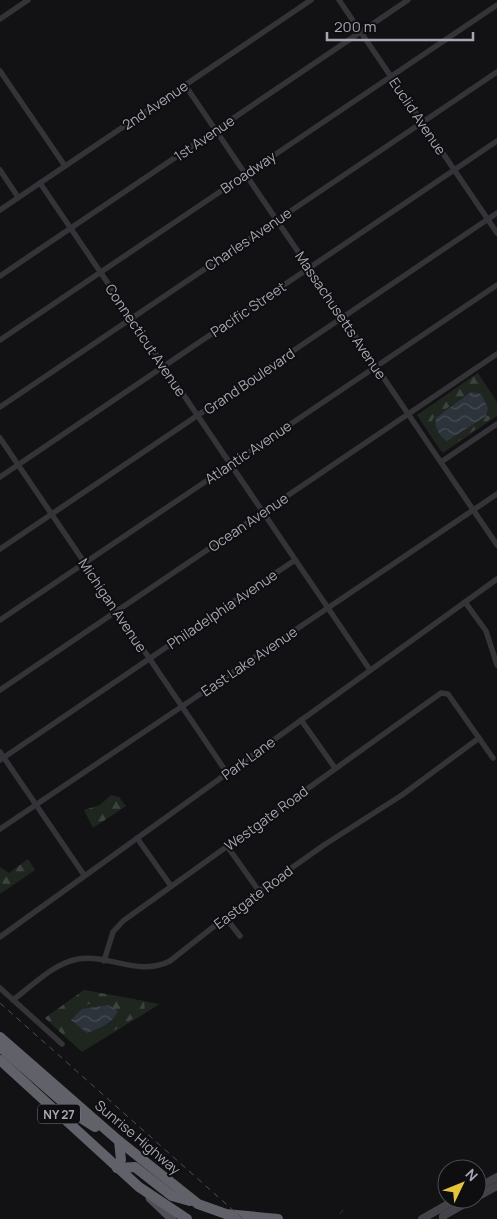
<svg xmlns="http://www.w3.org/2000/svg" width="497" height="1219" viewBox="0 0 497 1219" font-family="Manrope,sans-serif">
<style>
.green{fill:#1f2620}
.forest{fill:url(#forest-firs)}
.water{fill:url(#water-waves)}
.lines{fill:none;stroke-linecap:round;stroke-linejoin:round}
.stream{stroke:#2d333b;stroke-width:1}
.street{stroke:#343438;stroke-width:5.5}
.secondary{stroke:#424248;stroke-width:8}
.primary{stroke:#505057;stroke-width:9}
.highway{stroke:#606169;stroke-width:10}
.rail{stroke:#4d4d53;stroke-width:1;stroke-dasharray:6 5;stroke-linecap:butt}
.labels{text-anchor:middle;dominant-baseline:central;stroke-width:4;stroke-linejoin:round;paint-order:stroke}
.shield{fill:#0e0d0f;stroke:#787982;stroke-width:1}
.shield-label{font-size:12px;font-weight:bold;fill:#a5a7b3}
.street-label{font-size:14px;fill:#a5a7b3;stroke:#0e0d0f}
</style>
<defs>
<pattern id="forest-firs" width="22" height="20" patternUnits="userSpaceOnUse" patternTransform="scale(1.25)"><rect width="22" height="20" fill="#1f2620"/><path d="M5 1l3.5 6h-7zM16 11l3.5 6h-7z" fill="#3d433e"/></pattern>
<pattern id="water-waves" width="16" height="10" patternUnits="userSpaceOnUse" patternTransform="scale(1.25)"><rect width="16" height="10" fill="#2d333b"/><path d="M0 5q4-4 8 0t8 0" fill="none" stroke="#484e55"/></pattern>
</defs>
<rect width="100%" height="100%" fill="#121214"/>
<!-- green -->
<g class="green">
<path d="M478,373L497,402V416L443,453L417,415Z"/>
<path d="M84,990L160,1004L82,1052L45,1018Z"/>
</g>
<!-- forest -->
<g class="forest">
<path d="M478,373L480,382L478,386L433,418L431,425L442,442H447L486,416L497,414L445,451H441L419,418V414Z"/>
<path d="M111,795L119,797L126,806L93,828L84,810L100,805Z"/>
<path d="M28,859L35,870L0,894V867L9,873Z"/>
<path d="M84,990L144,1001L145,1011L89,1046L87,1043L92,1036L113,1021L115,1010C97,999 76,1003 61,1018V1022L74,1038L71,1042L45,1018Z"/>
</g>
<!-- water -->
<g class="water">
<path d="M471,392L481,394L488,408L486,416L447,441C439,436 434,426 436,418Z"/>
<path d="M108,1005L118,1011C112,1024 101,1027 87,1033L71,1020L82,1009Z"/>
</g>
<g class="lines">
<!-- stream -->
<path class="stream" d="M340,1214L343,1210"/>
<!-- street -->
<g class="street">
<path d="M339,0L497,233"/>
<path d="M0,19L28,0"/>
<path d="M0,71L65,166"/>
<path d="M185,85L497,545"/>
<path d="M0,170L18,197"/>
<path d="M40,183L370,670"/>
<path d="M0,210L311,0"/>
<path d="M0,276L408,0"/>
<path d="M0,340L497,5"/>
<path d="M0,407L497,72"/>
<path d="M0,438L227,773"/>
<path d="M441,462L497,424"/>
<path d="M0,477L497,141"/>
<path d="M0,549L497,213"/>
<path d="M465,602L486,631L497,665"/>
<path d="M0,620L497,285"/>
<path d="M0,690L497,354"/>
<path d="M301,720L335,768"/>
<path d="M0,752L84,875"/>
<path d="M0,760L295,560"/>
<path d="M0,829L497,494"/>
<path d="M137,838L171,886"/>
<path d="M227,846L259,891"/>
<path d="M225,917L240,936"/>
<path d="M0,937L497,579"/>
<path d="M104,961L113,932L123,921L441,693L448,694L493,758"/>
<path d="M0,988L62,1044"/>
<path d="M13,1000C32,986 54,963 78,959C110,954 139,977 170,961L259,891L324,845L402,795L479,738"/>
</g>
<!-- secondary -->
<g class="secondary">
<path d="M477,1188L497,1177"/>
<path d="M477,1197L497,1186"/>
<path d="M422,1219L457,1199"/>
<path d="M443,1219V1216L473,1199"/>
</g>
<!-- primary -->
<path class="primary" d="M150,1198L172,1219"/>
<!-- highway -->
<g class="highway">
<path d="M0,1037L119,1141L198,1204L226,1214L278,1219"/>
<path d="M0,1047L81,1118L95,1127"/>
<path d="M0,1060L139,1187L187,1219"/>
<path d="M117,1168L135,1167L172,1196L190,1201"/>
<path d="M117,1168L121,1160L119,1141"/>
</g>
<!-- rail -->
<path class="rail" d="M0,1003L243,1219"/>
</g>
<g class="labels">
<!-- shield labels -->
<rect class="shield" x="38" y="1104.5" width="42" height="19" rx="4"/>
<g class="shield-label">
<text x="59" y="1114">NY 27</text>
</g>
<!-- street labels -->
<g class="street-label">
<text transform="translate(155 105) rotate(-34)">2nd Avenue</text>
<text transform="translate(418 116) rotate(56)">Euclid Avenue</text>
<text transform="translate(204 138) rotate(-34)">1st Avenue</text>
<text transform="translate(248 172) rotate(-34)">Broadway</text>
<text transform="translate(248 239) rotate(-34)">Charles Avenue</text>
<text transform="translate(248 309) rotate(-34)">Pacific Street</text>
<text transform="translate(341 315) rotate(56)">Massachusetts Avenue</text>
<text transform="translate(146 340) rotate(56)">Connecticut Avenue</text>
<text transform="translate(249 381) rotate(-34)">Grand Boulevard</text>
<text transform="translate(248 452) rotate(-34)">Atlantic Avenue</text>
<text transform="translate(248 522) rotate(-34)">Ocean Avenue</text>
<text transform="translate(113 605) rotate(56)">Michigan Avenue</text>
<text transform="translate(222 609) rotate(-34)">Philadelphia Avenue</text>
<text transform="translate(249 661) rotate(-34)">East Lake Avenue</text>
<text transform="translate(248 758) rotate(-36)">Park Lane</text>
<text transform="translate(266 818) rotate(-36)">Westgate Road</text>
<text transform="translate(253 897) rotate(-37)">Eastgate Road</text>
<text transform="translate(138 1137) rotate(40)">Sunrise Highway</text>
</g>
</g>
<!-- north arrow -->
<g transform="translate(462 1184) rotate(47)"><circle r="24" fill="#0e0d0f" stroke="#4a4b51"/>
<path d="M0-4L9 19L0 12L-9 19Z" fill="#e4c43a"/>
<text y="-8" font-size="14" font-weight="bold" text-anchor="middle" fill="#a5a7b3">N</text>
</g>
<!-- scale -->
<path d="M327 32v8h146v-8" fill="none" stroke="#a5a7b3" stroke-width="2.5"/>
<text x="334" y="32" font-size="15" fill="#a5a7b3" stroke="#0e0d0f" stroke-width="4" paint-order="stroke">200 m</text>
</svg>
